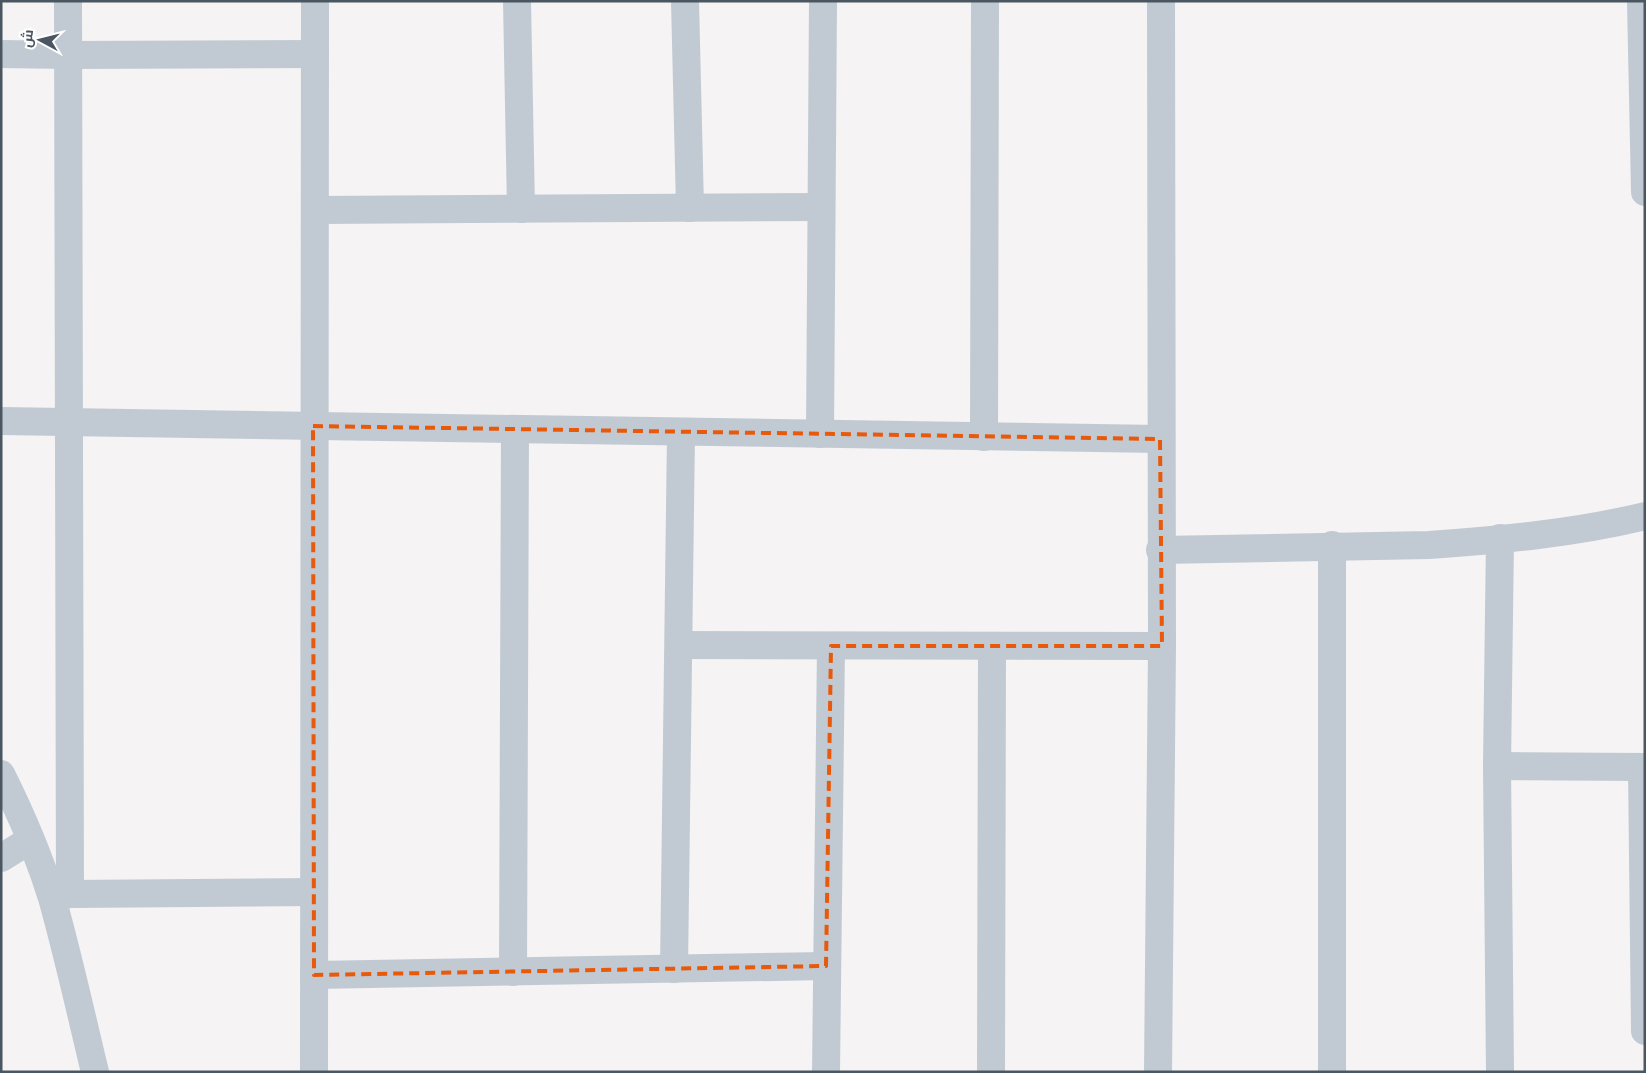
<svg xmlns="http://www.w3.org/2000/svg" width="1646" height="1073" viewBox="0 0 1646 1073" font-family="'Open Sans',Cairo,sans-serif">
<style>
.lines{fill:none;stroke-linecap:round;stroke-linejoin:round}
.minor{stroke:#c1cad2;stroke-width:28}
.marked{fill:none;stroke:#e8590c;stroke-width:4;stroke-dasharray:10 6;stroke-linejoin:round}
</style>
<rect width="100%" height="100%" fill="#f5f3f3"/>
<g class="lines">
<!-- minor -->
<g class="minor">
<path d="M68,1L70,894"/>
<path d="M517,1L521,209"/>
<path d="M685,1L690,208"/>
<path d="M1641,1L1645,192"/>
<path d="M1,54L68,55L315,54"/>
<path d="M316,210L821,207"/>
<path d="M1,421L1160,439"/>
<path d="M820,434L823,1"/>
<path d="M984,437L985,1"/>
<path d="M1500,538L1497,766L1500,1072"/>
<path d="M1332,545V1072"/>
<path d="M1160,550L1429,545C1501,540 1575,533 1645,516"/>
<path d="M679,645L1162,646"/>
<path d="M1497,766L1645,767"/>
<path d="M1642,767L1645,1031"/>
<path d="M1,774C21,814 39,856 52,898C68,955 81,1014 95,1072"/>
<path d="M1,858L30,840"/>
<path d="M53,896L70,894L314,892"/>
<path d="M674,969L681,432"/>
<path d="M513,972L515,429"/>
<path d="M314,975L826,966"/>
<path d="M314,1072L315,1"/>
<path d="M826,1072L831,646"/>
<path d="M991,1072L992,646"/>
<path d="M1158,1072L1162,646L1161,1"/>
</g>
</g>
<!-- marked area -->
<path class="marked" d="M313,426L1160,439L1162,646H831L826,966L314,975Z"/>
<!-- border -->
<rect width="1646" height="1073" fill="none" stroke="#4a5661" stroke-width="5"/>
<!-- north arrow -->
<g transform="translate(40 40) rotate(277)" stroke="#ffffff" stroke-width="4" paint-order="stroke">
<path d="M0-4L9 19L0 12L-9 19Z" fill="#4a5661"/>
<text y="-8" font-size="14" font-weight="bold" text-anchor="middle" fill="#4a5661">ش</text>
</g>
</svg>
